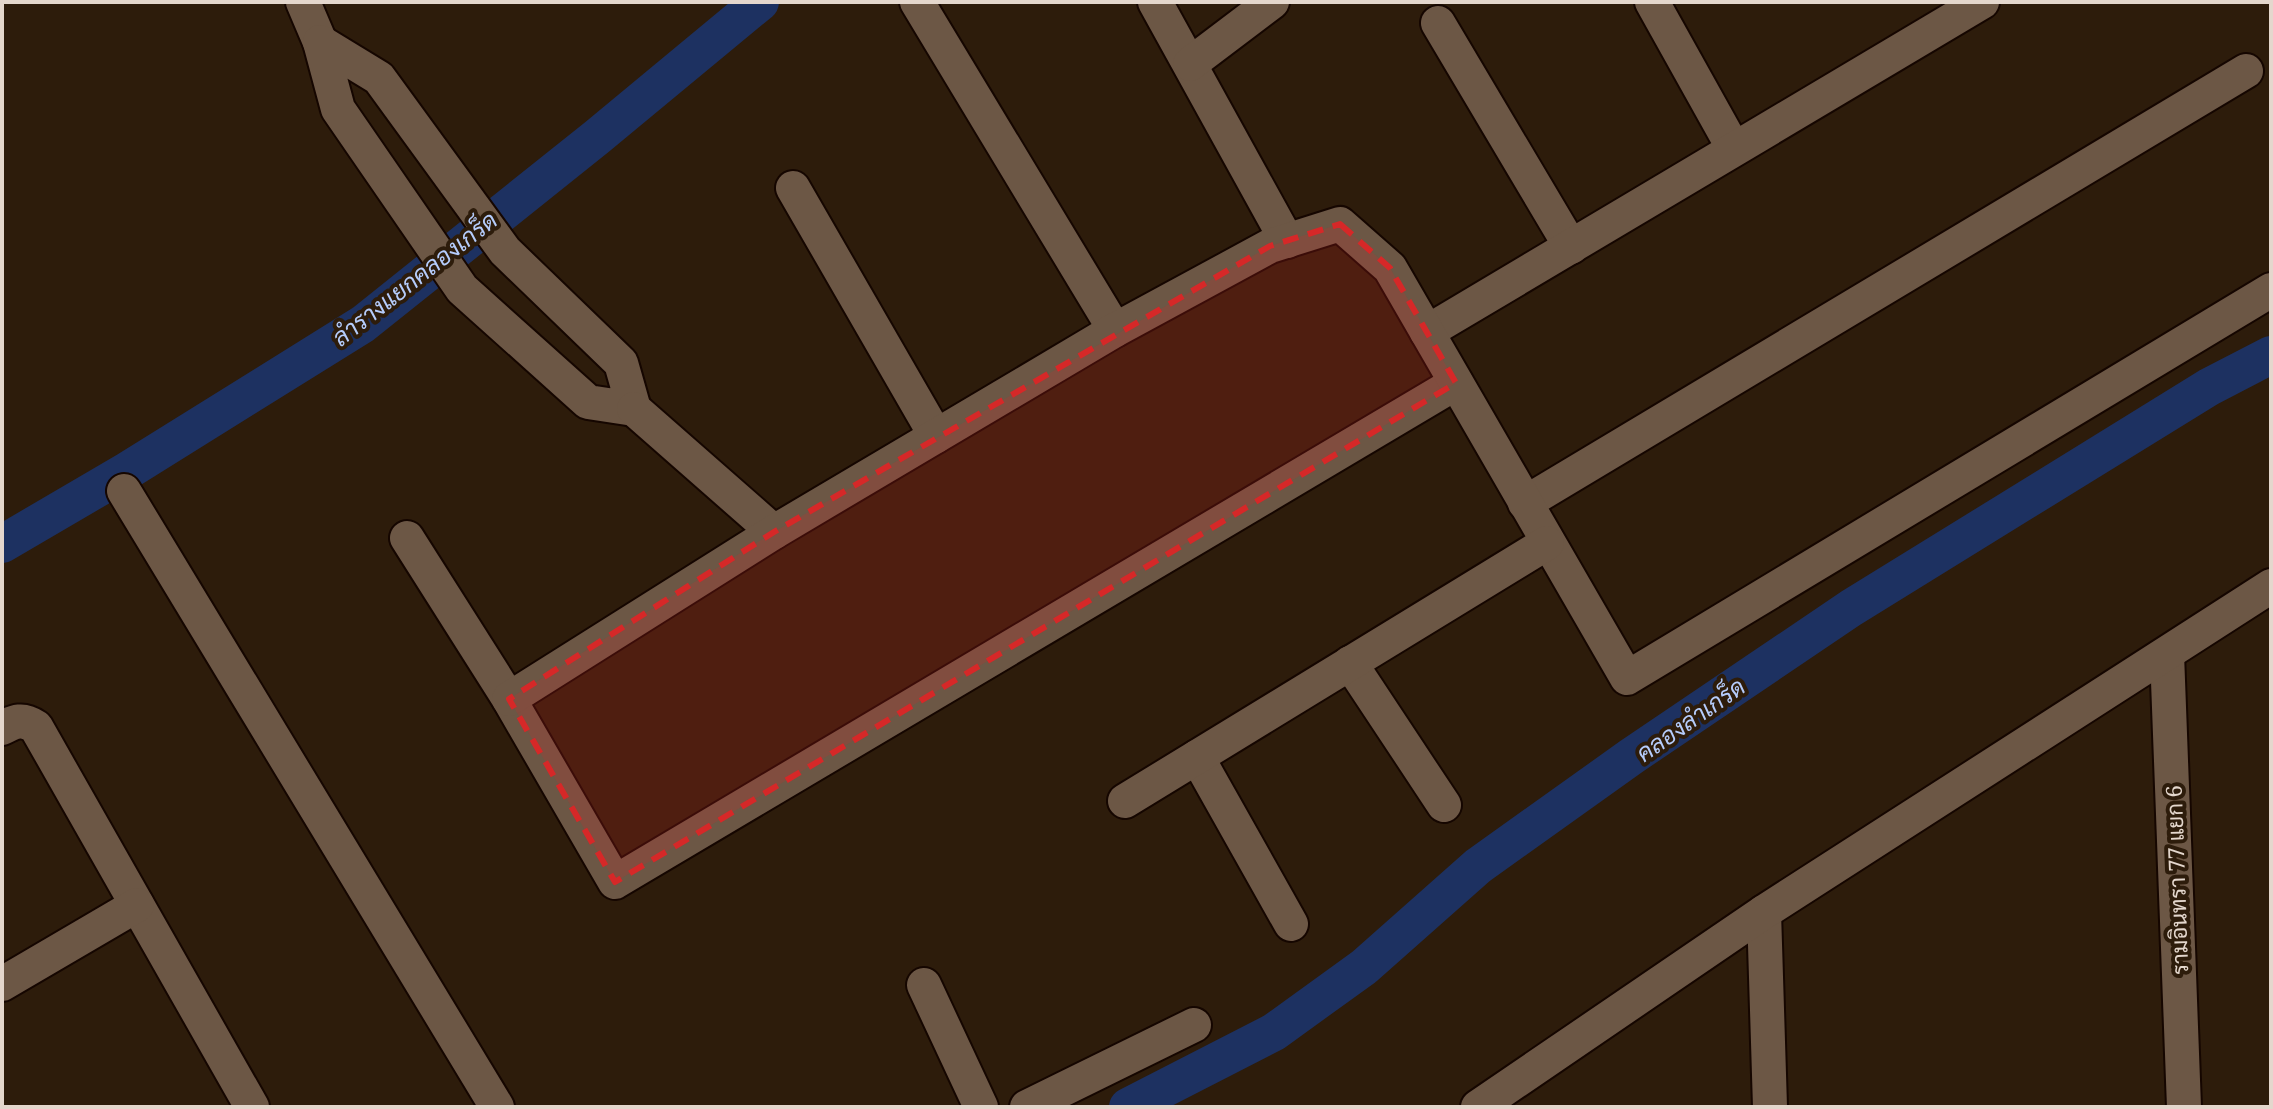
<svg xmlns="http://www.w3.org/2000/svg" width="2273" height="1109" viewBox="0 0 2273 1109" font-family="'Noto Serif',Sarabun,serif">
<style>
.lines{fill:none;stroke-linecap:round;stroke-linejoin:round}
.canal{stroke:#1d3161;stroke-width:38}
.minor-casing{stroke:#150600;stroke-width:38}
.minor{stroke:#6c5745;stroke-width:34}
.marked{fill:#d62828;fill-opacity:0.2;stroke:#d62828;stroke-width:6;stroke-dasharray:16 10;stroke-linejoin:round}
.labels{text-anchor:middle;dominant-baseline:central;stroke-width:8;stroke-linejoin:round;paint-order:stroke}
.street-label{font-size:22px;fill:#e4d7cd;stroke:#2d1c0b}
.water-label{font-size:24px;font-style:italic;fill:#b5ccfb;stroke:#2d1c0b}
</style>
<rect width="100%" height="100%" fill="#2d1c0b"/>
<g class="lines">
<!-- canal -->
<g class="canal">
<path d="M2,544L127,471L363,324L597,137L760,2"/>
<path d="M1128,1107L1274,1032L1364,967L1478,866L1632,756L1851,608L2209,387L2271,355"/>
</g>
<!-- minor casing -->
<g class="minor-casing">
<g id="minor">
<path d="M303,2L320,42"/>
<path d="M917,2L1115,330"/>
<path d="M1155,2L1287,241"/>
<path d="M1652,2L1734,149"/>
<path d="M1438,23L1571,247"/>
<path d="M320,42L379,78L505,251L621,363L634,409L588,402L462,289L338,109Z"/>
<path d="M1190,64L1272,2"/>
<path d="M793,188L936,436"/>
<path d="M1427,332L1982,2"/>
<path d="M634,409L774,532"/>
<path d="M124,491L497,1107"/>
<path d="M1525,503L2246,71"/>
<path d="M407,538L509,699L615,882L1456,383"/>
<path d="M2167,654L2184,1107"/>
<path d="M1350,663L1444,805"/>
<path d="M509,699L774,532L1115,330L1270,246L1340,224L1390,268L1627,678L2271,290"/>
<path d="M2,728C15,721 23,718 36,727L252,1107"/>
<path d="M1197,757L1291,924"/>
<path d="M1125,801L1547,543"/>
<path d="M1764,912L1770,1107"/>
<path d="M2,984L137,905"/>
<path d="M924,985L981,1107"/>
<path d="M1027,1107L1194,1025"/>
<path d="M1478,1107L1764,912L2271,586"/>
</g>
</g>
<!-- minor -->
<use href="#minor" class="minor"/>
</g>
<!-- marked area -->
<path class="marked" d="M1340,224L1390,268L1456,383L615,882L509,699L774,532L1270,246Z"/>
<g class="labels">
<!-- street labels -->
<g class="street-label">
<text transform="translate(2176 880) rotate(-92)">รามอินทรา 77 แยก 6</text>
</g>
<!-- water labels -->
<g class="water-label">
<text transform="translate(414 278) rotate(-38)">ลำรางแยกคลองเกร็ด</text>
<text transform="translate(1690 719) rotate(-35)">คลองลำเกร็ด</text>
</g>
</g>
<!-- border -->
<rect width="2273" height="1109" fill="none" stroke="#e4d7cd" stroke-width="8"/>
</svg>
